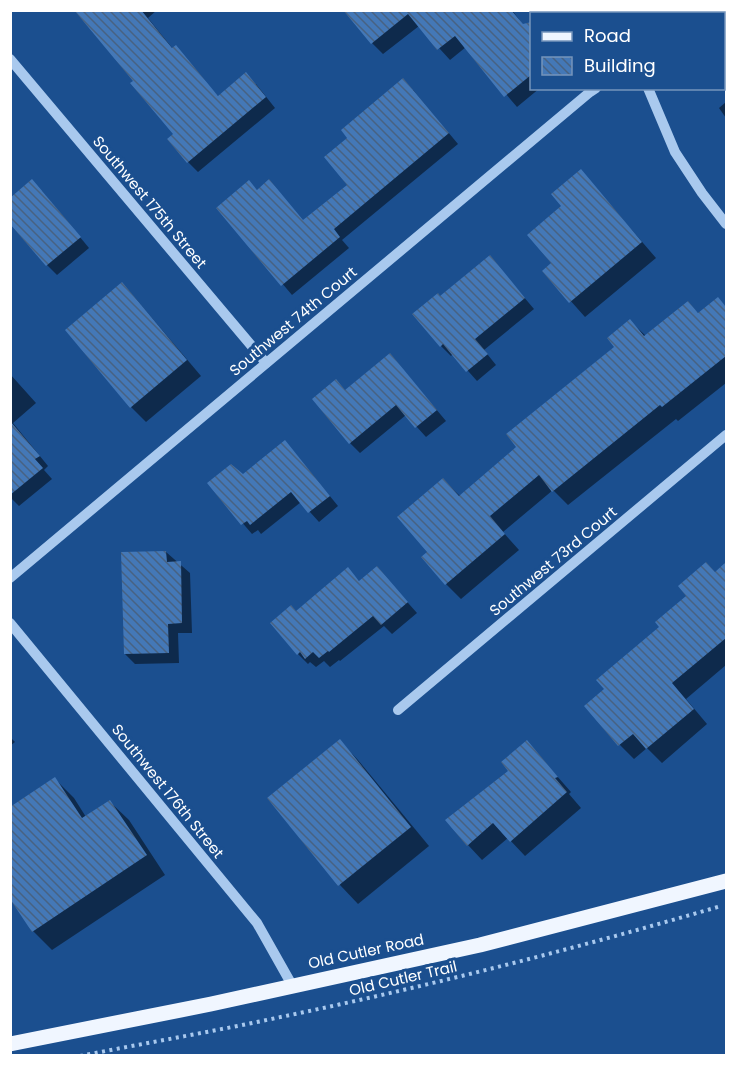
<svg xmlns="http://www.w3.org/2000/svg" width="737" height="1066" viewBox="0 0 737 1066" font-family="Poppins,sans-serif">
<style>
.shadow{fill:#0007}
.building{fill:url(#building-back-hatch)}
.lines{fill:none;stroke-linecap:round;stroke-linejoin:round}
.path{stroke:#a9c9ee;stroke-width:4;stroke-dasharray:3 4.5;stroke-linecap:butt}
.minor{stroke:#a9c9ee;stroke-width:10}
.major{stroke:#f0f6ff;stroke-width:15}
.labels{text-anchor:middle;dominant-baseline:central;stroke-width:6;stroke-linejoin:round;paint-order:stroke}
.street-label{font-size:15px;fill:#fff;stroke:#1b4f8f}
</style>
<defs>
<pattern id="building-back-hatch" width="6" height="6" patternUnits="userSpaceOnUse" patternTransform="scale(1.5)"><rect width="6" height="6" fill="#4478b7"/><path d="M-1 5l2 2M0 0l6 6M5-1l2 2" fill="none" stroke="#486282"/></pattern>
</defs>
<rect width="100%" height="100%" fill="#1b4f8f"/>
<!-- shadow -->
<g class="shadow">
<path d="M76,10H157L148,18L173,49L219,97L256,84L275,108L198,172L188,162L175,134L135,81Z"/>
<path d="M358,10H512L524,26L532,25V88H540L517,107L466,47L450,60L419,26L383,54L372,43Z"/>
<path d="M726,34V70L724,67V37Z"/>
<path d="M413,90L458,144L342,240L349,248L292,295L218,208L249,182L258,191L304,222L349,185Z"/>
<path d="M726,102V118L719,108Z"/>
<path d="M581,171L656,258L585,317L544,271L553,263Z"/>
<path d="M42,191L89,248L57,275L47,265Z"/>
<path d="M490,257L534,309L484,350L496,365L477,381L453,354L451,356L441,346L415,314L441,298Z"/>
<path d="M121,284L136,299L201,376L146,422L131,407Z"/>
<path d="M718,299L726,307V383L678,421L676,419L568,505L553,490L503,532L519,550L461,599L446,584L429,552L443,480L460,496L518,447L616,347L630,321L646,336L688,303L699,314Z"/>
<path d="M399,365L446,421L426,437L406,415L360,453L350,443L345,391Z"/>
<path d="M10,374L36,403L13,423L48,466L44,470L52,479L19,506L10,497Z"/>
<path d="M294,452L338,506L319,522L301,502L261,534L258,530L252,534L209,484L243,476Z"/>
<path d="M166,552L190,573L192,633H178L179,663L135,664L125,654Z"/>
<path d="M726,564V665L686,699L707,724L662,763L647,748L634,759L620,745L606,689L661,627Z"/>
<path d="M377,568L417,613L392,634L384,626L340,661L339,660L330,667L324,661L316,667L310,662L308,664L298,654L296,613L348,569L360,582Z"/>
<path d="M10,737L15,742L10,746Z"/>
<path d="M340,741L358,760L429,846L358,904L340,885Z"/>
<path d="M527,742L571,792L569,794L581,808L525,856L508,838L482,860L468,845Z"/>
<path d="M55,779L74,798L86,817L110,802L129,820L165,875L52,950L33,931Z"/>
</g>
<!-- building -->
<g class="building">
<path d="M74,10H141L172,48L176,45L218,96L246,72L266,97L187,163L167,139L173,134L130,83L133,81Z"/>
<path d="M343,10H511L523,24L531,22V75L504,97L455,36L437,50L408,14L371,44Z"/>
<path d="M403,78L449,133L334,229L340,237L281,286L216,208L249,180L257,190L269,179L303,220L347,185L324,157L347,138L341,130Z"/>
<path d="M581,169L642,242L569,303L542,271L551,263L527,235L561,206L551,194Z"/>
<path d="M32,179L81,237L46,266L10,224V198Z"/>
<path d="M490,255L525,298L475,339L488,354L466,372L443,344L440,347L412,314L438,293L440,296Z"/>
<path d="M122,282L187,360L130,408L65,330Z"/>
<path d="M718,297L726,307V356L662,407L660,405L552,492L539,475L490,516L505,534L445,585L421,557L427,552L397,517L443,478L459,496L516,447L506,434L614,347L607,338L630,319L644,336L688,301L698,313Z"/>
<path d="M390,353L437,410L415,428L396,405L349,444L312,399L336,379L345,390Z"/>
<path d="M10,421L40,456L35,459L43,468L10,495Z"/>
<path d="M285,440L330,496L308,513L291,492L250,525L247,521L241,525L207,483L231,464L243,474Z"/>
<path d="M166,551L167,562L181,561L182,623L168,624L169,653L124,654L121,552Z"/>
<path d="M706,562L715,572L726,562V638L672,683L694,709L646,749L633,734L618,746L584,706L604,689L596,680L659,627L655,622L686,596L678,586Z"/>
<path d="M377,566L408,602L381,625L373,616L329,652L328,651L319,658L313,652L305,659L300,652L297,655L270,623L291,605L296,611L348,567L359,581Z"/>
<path d="M340,739L411,827L338,886L267,798Z"/>
<path d="M527,740L558,777L555,778L567,792L510,842L493,823L467,846L445,820L508,771L501,762Z"/>
<path d="M55,777L82,818L110,800L147,855L32,932L10,899V807Z"/>
</g>
<g class="lines">
<!-- path -->
<path class="path" d="M80,1056C145,1043 211,1032 276,1018C426,987 574,949 721,906"/>
<!-- minor -->
<g class="minor">
<path d="M597,10L599,14"/>
<path d="M10,59L266,363"/>
<path d="M648,88L675,152L702,193L726,224"/>
<path d="M10,578L590,92L596,88"/>
<path d="M10,623L257,923L292,985"/>
<path d="M398,710L726,435"/>
</g>
<!-- major -->
<path class="major" d="M10,1044L211,1004L480,945L726,881"/>
</g>
<g class="labels">
<!-- street labels -->
<g class="street-label">
<text transform="translate(150 202) rotate(50)">Southwest 175th Street</text>
<text transform="translate(293 321) rotate(-40)">Southwest 74th Court</text>
<text transform="translate(553 561) rotate(-40)">Southwest 73rd Court</text>
<text transform="translate(168 791) rotate(51)">Southwest 176th Street</text>
<text transform="translate(366 951) rotate(-12)">Old Cutler Road</text>
<text transform="translate(403 978) rotate(-13)">Old Cutler Trail</text>
</g>
</g>
<!-- border -->
<rect width="737" height="1066" fill="none" stroke="#ffffff" stroke-width="24"/>
<!-- legend -->
<rect x="530" y="12" width="195" height="78" fill="#1b4f8f" stroke="#7695bc" stroke-width="1.5"/>
<rect x="542" y="32" width="30" height="9" fill="#f0f6ff" stroke="#7695bc" stroke-width="1.5"/>
<text x="584" y="42" font-size="18" fill="#ffffff">Road</text>
<rect x="542" y="57" width="30" height="18" fill="url(#building-back-hatch)" stroke="#7695bc" stroke-width="1.5"/>
<text x="584" y="72" font-size="18" fill="#ffffff">Building</text>
</svg>
